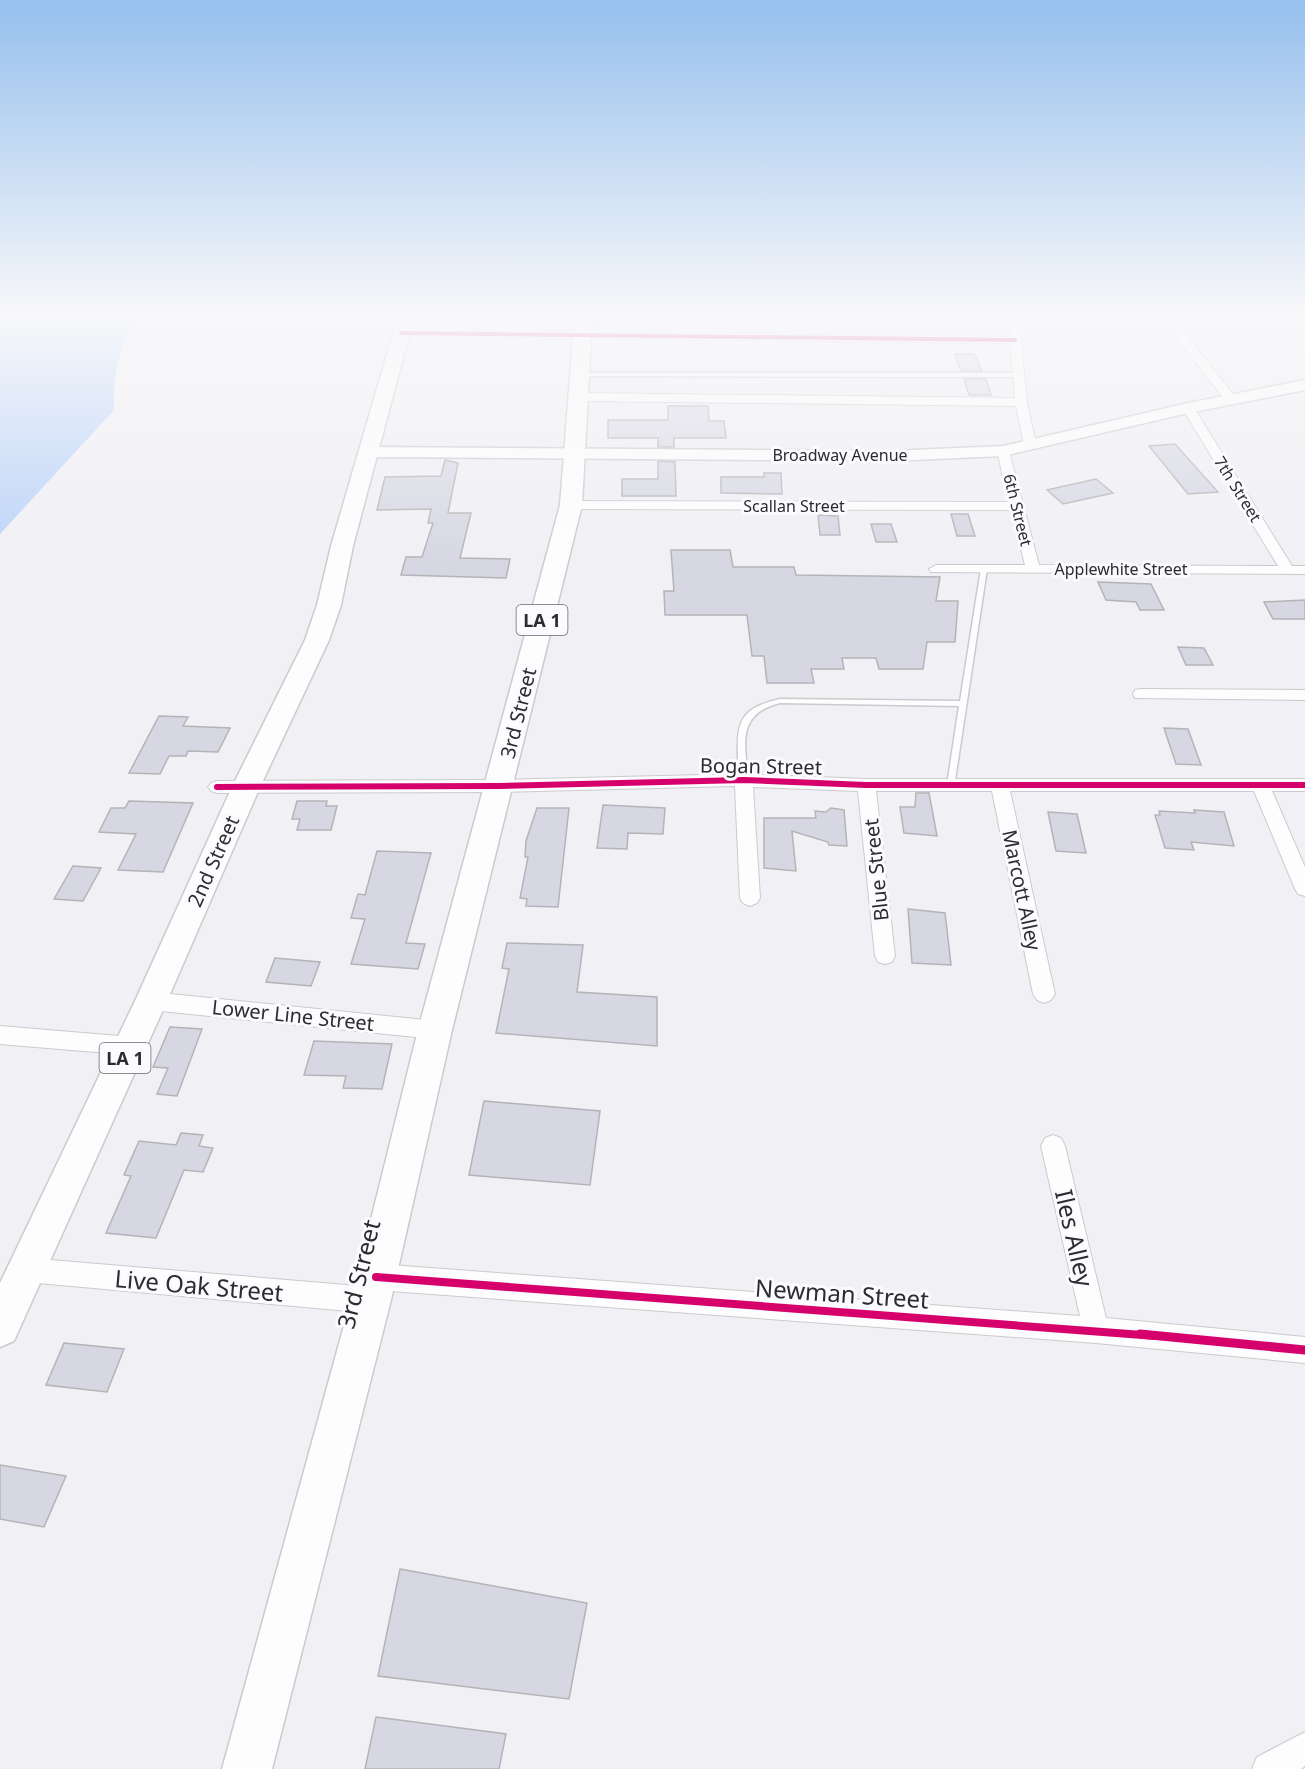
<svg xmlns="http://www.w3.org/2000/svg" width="1305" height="1769" viewBox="0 0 1305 1769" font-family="'Noto Sans',sans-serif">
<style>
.water{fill:#bbd3f8}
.building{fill:#d7d7e3;stroke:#b4b4b7;stroke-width:1.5}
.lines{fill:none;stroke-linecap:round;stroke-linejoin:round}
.service-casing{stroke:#cbcbce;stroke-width:3}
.minor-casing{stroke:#cbcbce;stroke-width:2}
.secondary-casing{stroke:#cbcbce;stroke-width:3}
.primary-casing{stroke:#cbcbce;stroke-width:3}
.service{fill:#fdfdfe;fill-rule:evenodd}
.minor{fill:#fdfdfe;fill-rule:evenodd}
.secondary{fill:#fdfdfe;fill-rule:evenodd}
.primary{fill:#fdfdfe;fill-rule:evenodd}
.cycleway-far3-casing{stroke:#fbfbff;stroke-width:6}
.cycleway-far2-casing{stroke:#fbfbff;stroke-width:10}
.cycleway-far1-casing{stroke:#fbfbff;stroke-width:11}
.cycleway-casing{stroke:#fbfbff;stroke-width:13}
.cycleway-far3{stroke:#d6006c;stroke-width:4}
.cycleway-far2{stroke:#d6006c;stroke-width:6}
.cycleway-far1{stroke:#d6006c;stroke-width:8}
.cycleway{stroke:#d6006c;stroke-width:9}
.labels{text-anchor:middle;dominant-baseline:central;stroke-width:6;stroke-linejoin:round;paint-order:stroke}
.far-street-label{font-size:16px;fill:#2c2c2f;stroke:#fbfbff}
.shield{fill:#fbfbff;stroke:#6a6a6d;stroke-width:1.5}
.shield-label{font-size:18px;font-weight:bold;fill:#2c2c2f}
.street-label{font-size:20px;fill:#2c2c2f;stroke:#fbfbff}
.near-street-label{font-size:24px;fill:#2c2c2f;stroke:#fbfbff}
</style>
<rect width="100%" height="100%" fill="#f0f0f5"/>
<!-- water -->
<path class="water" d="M0,313H137C120,348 113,371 114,410L0,534Z"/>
<!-- building -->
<g class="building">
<path d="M955,354H974L982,371H961Z"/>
<path d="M964,379H986L991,395H969Z"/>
<path d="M668,406H708L709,421H724L726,438H674V447H658V438H608V420H668Z"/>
<path d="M1175,444L1218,492L1188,494L1149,446Z"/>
<path d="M445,460L458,463L448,513H471L460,558L510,559L506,578L401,575L406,557H422L433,523H428L431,509L377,510L385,477L441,476Z"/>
<path d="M658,461L675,462L676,496H622V479H658Z"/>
<path d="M764,473H781L782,494L721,493V477H764Z"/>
<path d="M1096,479L1113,493L1063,504L1047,490Z"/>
<path d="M951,514H968L975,536H957Z"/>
<path d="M818,515L838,516L840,535H820Z"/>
<path d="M871,524H891L897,542H876Z"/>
<path d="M671,550H730L733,567H794L796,575L940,577L936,601H958L955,642H927L923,669H879L876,658H842L844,669H811L814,683H767L764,656H752L747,615H665L664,591H674Z"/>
<path d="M1098,582L1151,584L1164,610H1140L1136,602L1106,600Z"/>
<path d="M1305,600V619H1273L1264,602Z"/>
<path d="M1178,647L1204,648L1213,665H1186Z"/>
<path d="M159,716L188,717L183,726L230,728L218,752L188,751L186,756H169L160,774L129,773Z"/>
<path d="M1164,728L1188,729L1201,765L1176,764Z"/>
<path d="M916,793H929L937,836L904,833L900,807H915Z"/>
<path d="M129,801L193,803L163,872L118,870L136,834L99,832L111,808H125Z"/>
<path d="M297,801H327L326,806H337L331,830H297L300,819H292Z"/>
<path d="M603,805L665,808L663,834L628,833L627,849L597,848Z"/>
<path d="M537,808H569L558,907L526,906L527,899L520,898L528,857H525L526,841Z"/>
<path d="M831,808L844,810L847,846L829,845L828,842L792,831L796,871L764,868V818H816L815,811L826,812Z"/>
<path d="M1194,810L1224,812L1234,846L1191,842L1194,850L1165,848L1155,815H1160L1159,811L1195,813Z"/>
<path d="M1048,812L1077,814L1086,853L1056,851Z"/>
<path d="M377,851L431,853L406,943L425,944L418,969L351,964L365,919L351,918L358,894L365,895Z"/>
<path d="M73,866L101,868L83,901L54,899Z"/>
<path d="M908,909L945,913L951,965L912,963Z"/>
<path d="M507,943L583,945L577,992L657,997V1046L496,1033L509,969L502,968Z"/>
<path d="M275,958L320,962L311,986L266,982Z"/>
<path d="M170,1027L202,1029L177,1096L157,1094L168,1068L153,1067Z"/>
<path d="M314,1041L392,1044L382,1089L343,1088L346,1076L304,1075Z"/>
<path d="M484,1101L600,1111L590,1185L469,1175Z"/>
<path d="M181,1133L203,1135L199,1146L213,1148L203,1172L184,1170L156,1238L106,1233L131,1176L124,1175L139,1141L176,1145Z"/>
<path d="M64,1343L124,1349L107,1392L46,1385Z"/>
<path d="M0,1465L66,1476L44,1527L0,1519Z"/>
<path d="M400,1569L587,1603L569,1699L378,1676Z"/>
<path d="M376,1717L506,1734L499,1769H365Z"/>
</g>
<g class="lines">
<!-- service casing -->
<g class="service-casing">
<g id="service">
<path d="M578,373H1019L1022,375L1019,377L576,376V374Z"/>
<path d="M984,567L987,569L954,787L951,788L947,785L959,706L780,703C736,714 745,744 748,780L747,782H741C738,774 738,763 738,754C736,718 745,707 780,699L960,701L981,569Z"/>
</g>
</g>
<!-- minor casing -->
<g class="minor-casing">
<g id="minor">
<path d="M1006,313H1016L1019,321L1027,402L1036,445L1030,449L1024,445L1016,406L578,401L572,397L578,393L1015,398L1010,343L401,336L395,333L401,330L1010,337Z"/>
<path d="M1158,313H1169L1235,397V403H1227Z"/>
<path d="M1188,404L1194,408L1292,566H1305V574L931,572L929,569L936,565H1025L1011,510L571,509L564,505L571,501L1009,502L997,451L1003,447L1009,451L1039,565L1278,566L1182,408Z"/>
<path d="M1141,689L1305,690V700L1135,698L1133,694L1135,690Z"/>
<path d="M744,774L866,779H1305V791H1272L1305,867V896L1298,894L1295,889L1254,791H1010L1055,994L1051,1000L1044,1003L1037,1000L1033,994L992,791H876L895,956L892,962L885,964L878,962L875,956L858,791L753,787L760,898L757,903L750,906L743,903L740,898L735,786L500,792L217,793L211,791L208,787L211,783L217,781L500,780Z"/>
<path d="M151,992L435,1021L443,1024L446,1030L443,1036L435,1039L151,1010L143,1007L140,1001L143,995Z"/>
<path d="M0,1026L131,1037L139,1039L142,1046L139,1053L131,1055L0,1044Z"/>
<path d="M1053,1135L1061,1138L1065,1146L1106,1318L1305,1337V1363L1096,1343L377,1290L384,1300L380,1309L371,1313L27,1282L18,1279L14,1270L18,1261L27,1258L370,1287L363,1277L367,1268L376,1264L1080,1316L1041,1146L1045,1138Z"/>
<path d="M1305,1732V1766L1301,1769H1252L1257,1757Z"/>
</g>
</g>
<!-- secondary casing -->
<g class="secondary-casing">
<path id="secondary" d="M1305,380V390L1188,413L1003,456L890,461L368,457L362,456L359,452L362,448L368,447L890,451L1003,446L1188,403Z"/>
</g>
<!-- primary casing -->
<g class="primary-casing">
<g id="primary">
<path d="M399,313H415L353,546L341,605L329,640L260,787L167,1001L14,1341L0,1347V1283L135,1001L232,787L305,640L317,605L331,546Z"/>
<path d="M575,313H591L592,321L582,505L452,1030L391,1300L272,1769H222L351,1300L418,1030L560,505Z"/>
</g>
</g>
<!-- service -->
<use href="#service" class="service"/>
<!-- minor -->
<use href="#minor" class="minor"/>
<!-- secondary -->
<use href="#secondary" class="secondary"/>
<!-- primary -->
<use href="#primary" class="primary"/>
<!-- cycleway-far3 casing -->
<g class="cycleway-far3-casing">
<path id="cycleway-far3" d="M401,333L1015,340"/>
</g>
<!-- cycleway-far2 casing -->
<g class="cycleway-far2-casing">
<path id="cycleway-far2" d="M217,787L500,786L744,780L866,785H1305"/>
</g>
<!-- cycleway-far1 casing -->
<g class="cycleway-far1-casing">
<path id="cycleway-far1" d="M376,1277L1156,1336"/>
</g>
<!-- cycleway casing -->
<g class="cycleway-casing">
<path id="cycleway" d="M1140,1334L1305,1350"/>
</g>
<!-- cycleway-far3 -->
<use href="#cycleway-far3" class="cycleway-far3"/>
<!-- cycleway-far2 -->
<use href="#cycleway-far2" class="cycleway-far2"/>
<!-- cycleway-far1 -->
<use href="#cycleway-far1" class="cycleway-far1"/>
<!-- cycleway -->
<use href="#cycleway" class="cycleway"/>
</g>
<!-- sky -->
<linearGradient id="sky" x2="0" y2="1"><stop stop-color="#96c0ee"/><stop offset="0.56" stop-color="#f8f8fa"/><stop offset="1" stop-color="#f8f8fa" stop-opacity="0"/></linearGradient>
<rect width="1305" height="561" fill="url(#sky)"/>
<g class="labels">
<!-- far-street labels -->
<g class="far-street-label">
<text x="840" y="455">Broadway Avenue</text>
<text transform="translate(1238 489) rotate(58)">7th Street</text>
<text x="794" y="506">Scallan Street</text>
<text transform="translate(1018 510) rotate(76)">6th Street</text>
<text x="1121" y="569">Applewhite Street</text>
</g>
<!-- shield labels -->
<g class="shield">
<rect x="516.5" y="605" width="51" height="30" rx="4.5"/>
<rect x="99.5" y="1043" width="51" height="30" rx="4.5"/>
</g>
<g class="shield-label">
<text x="542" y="620">LA 1</text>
<text x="125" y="1058">LA 1</text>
</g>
<!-- street labels -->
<g class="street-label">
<text transform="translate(518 713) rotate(-76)">3rd Street</text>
<text transform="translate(761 766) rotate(1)">Bogan Street</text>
<text transform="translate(213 861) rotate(-66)">2nd Street</text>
<text transform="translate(876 870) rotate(-96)">Blue Street</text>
<text transform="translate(1022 890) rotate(78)">Marcott Alley</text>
<text transform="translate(293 1015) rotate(6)">Lower Line Street</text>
</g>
<!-- near-street labels -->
<g class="near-street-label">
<text transform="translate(1075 1238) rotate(77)">Iles Alley</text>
<text transform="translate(358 1274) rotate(-76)">3rd Street</text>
<text transform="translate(199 1285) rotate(5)">Live Oak Street</text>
<text transform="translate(842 1293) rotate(4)">Newman Street</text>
</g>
</g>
</svg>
